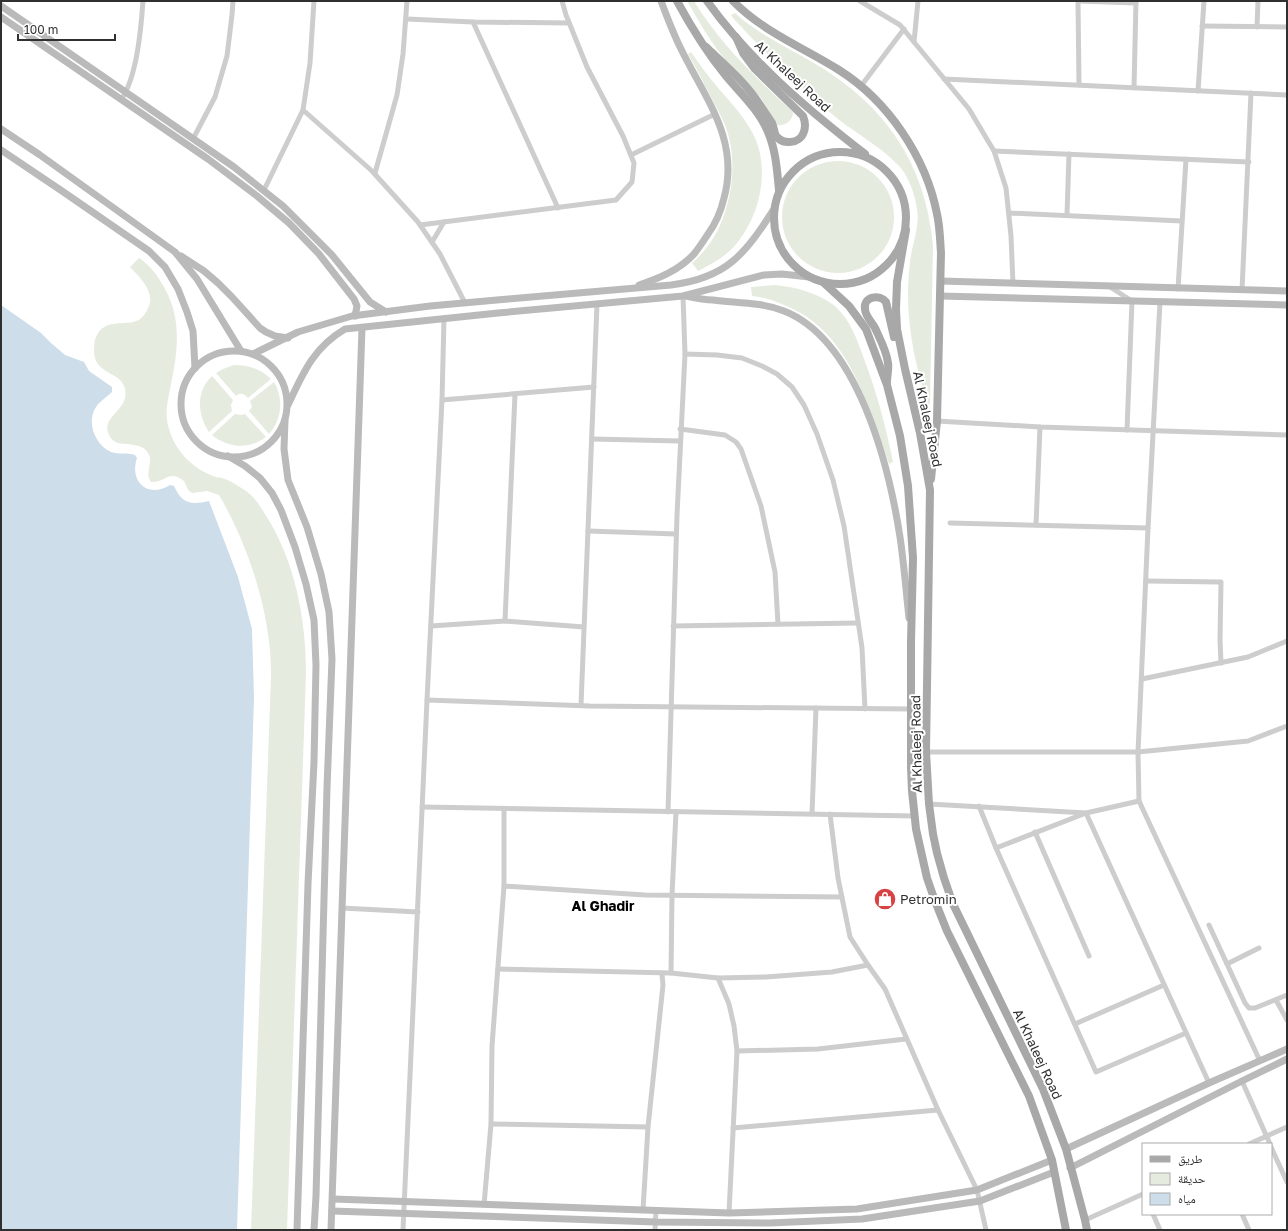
<svg xmlns="http://www.w3.org/2000/svg" width="1288" height="1231" viewBox="0 0 1288 1231" font-family="'Golos Text','Noto Naskh Arabic',sans-serif">
<style>
.green{fill:#e5ecdf}
.water{fill:#cdddea}
.lines{fill:none;stroke-linecap:round;stroke-linejoin:round}
.street{stroke:#cdcdcd;stroke-width:5}
.secondary{stroke:#bababa;stroke-width:7}
.primary{stroke:#a8a8a8;stroke-width:8}
.labels{text-anchor:middle;dominant-baseline:central;stroke-width:4;stroke-linejoin:round;paint-order:stroke}
.street-label{font-size:13px;fill:#303030;stroke:#fff}
.poi-label{font-size:13px;fill:#303030;stroke:#fff;text-anchor:start}
.neighbourhood-label{font-size:14px;font-weight:bold;fill:#000;stroke:#fff}
</style>
<rect width="100%" height="100%" fill="#fff"/>
<!-- green -->
<g class="green">
<path d="M687,1H694C721,45 755,77 793,112C793,121 785,126 777,125L761,98L727,62L716,48L704,30Z"/>
<path d="M735,13C758,34 787,47 814,63C885,105 925,162 933,245L930,403L928,406H926C923,399 923,390 921,382C910,341 905,305 910,262C912,244 920,227 917,209C915,194 909,178 900,167C884,149 857,134 838,119C800,88 766,54 733,18L731,15Z"/>
<path d="M691,52C699,63 706,74 715,84C728,100 742,113 752,132C771,166 761,214 737,243C727,256 712,264 698,271L692,263C707,250 718,233 724,215C734,186 736,153 725,125C719,111 712,99 705,86C700,75 694,64 688,54Z"/>
<circle cx="838" cy="217" r="56"/>
<path d="M139,258C150,265 158,276 164,287C182,318 178,351 171,384C168,400 164,413 169,429C175,451 194,470 216,477C219,478 219,477 222,478C229,480 237,485 243,489C253,495 259,504 265,514C295,560 306,619 306,673L287,1230H251L271,677C272,617 249,546 219,495L207,491L192,493L188,490L184,481C167,469 167,483 151,482C144,474 154,462 148,453C139,438 116,451 109,435C100,416 130,410 125,389C121,371 95,375 94,352C94,347 94,341 96,337C105,317 124,327 139,320C143,317 146,313 148,308C156,292 140,278 130,267Z"/>
<path d="M775,285C796,287 818,293 835,306C851,321 857,339 864,359C877,393 886,427 893,462L889,464C883,446 877,429 870,411C852,364 830,321 779,303C770,299 761,297 752,296L751,287Z"/>
<path d="M234,365C250,365 260,369 271,379L248,398C245,394 240,392 236,396L216,373L223,369Z"/>
<path d="M212,376L233,400L231,405L232,411L209,432C197,414 196,391 212,376Z"/>
<path d="M274,382C284,399 282,419 269,434L249,411L252,407L250,401Z"/>
<path d="M235,414L241,415L245,414L266,437C249,450 228,448 212,435Z"/>
</g>
<!-- water -->
<path class="water" d="M1,305L41,333L51,343L65,355L84,362L89,371L112,387V392C107,397 100,401 96,407C86,422 95,445 111,452C119,455 127,452 135,455L137,458C129,482 148,499 170,485L174,486C182,504 191,505 209,501L238,577L252,629L254,697L237,1230H1Z"/>
<g class="lines">
<!-- street -->
<g class="street">
<path d="M860,1L900,25L969,109L994,151L1006,188L1011,236L1013,284"/>
<path d="M1078,1L1079,85"/>
<path d="M1079,1L1136,3"/>
<path d="M407,19L473,22L569,23"/>
<path d="M473,22L558,208"/>
<path d="M1202,26L1287,27"/>
<path d="M1257,27L1258,1"/>
<path d="M914,42L918,1"/>
<path d="M944,79L1287,95"/>
<path d="M861,86L904,29"/>
<path d="M1134,88L1136,1"/>
<path d="M1198,91L1204,1"/>
<path d="M121,100C137,77 141,29 143,1"/>
<path d="M303,110L372,171L418,222L440,254L465,303"/>
<path d="M193,139L215,97L227,56L232,15L233,1"/>
<path d="M994,151L1249,162"/>
<path d="M631,155L715,114"/>
<path d="M375,173L397,95L403,54L407,1"/>
<path d="M264,190L303,110L310,63L314,1"/>
<path d="M1009,213L1182,221"/>
<path d="M1067,215L1069,154"/>
<path d="M420,225L616,200L632,182L634,163L623,136L587,67L566,15L562,1"/>
<path d="M432,242L444,222"/>
<path d="M1110,287L1132,301L1127,430"/>
<path d="M1178,289L1186,159"/>
<path d="M1242,290L1251,93"/>
<path d="M1160,302L1148,528L1138,752L1139,801L1260,1061"/>
<path d="M685,354L717,355L742,358L762,366L777,374L792,387L804,405L817,434L833,480L844,526L862,648L865,709"/>
<path d="M515,394L505,621L584,627"/>
<path d="M442,400L594,387"/>
<path d="M937,421L1040,427L1287,435"/>
<path d="M680,429L725,435L736,442L741,449L761,506L775,572L778,624"/>
<path d="M592,439L680,441"/>
<path d="M950,523L1148,528"/>
<path d="M1036,525L1040,427"/>
<path d="M588,531L676,534"/>
<path d="M1146,581L1221,582L1220,640L1221,663"/>
<path d="M431,626L505,621"/>
<path d="M673,626L858,623"/>
<path d="M1142,679L1248,657L1287,641"/>
<path d="M427,700L590,706L911,709"/>
<path d="M581,705L597,304"/>
<path d="M926,752H1138L1248,741L1287,726"/>
<path d="M929,804L1086,813L1139,801"/>
<path d="M979,806L996,848L1096,1072L1186,1033"/>
<path d="M422,807L914,816"/>
<path d="M668,812L677,515L685,354L683,296"/>
<path d="M812,814L816,708"/>
<path d="M830,814L838,878L850,937L868,965L885,989L938,1110L977,1190L986,1230"/>
<path d="M1035,832L1089,956"/>
<path d="M996,848L1086,813L1209,1083"/>
<path d="M504,886L645,895L842,897"/>
<path d="M342,908L418,912"/>
<path d="M1209,925L1245,1003L1249,1008H1255L1287,995"/>
<path d="M1227,964L1259,948"/>
<path d="M498,969L671,973L718,978L766,977L832,972L868,965"/>
<path d="M671,973L672,895L676,812"/>
<path d="M718,978L729,1004L734,1026L737,1051L729,1213"/>
<path d="M1276,1000L1287,1020"/>
<path d="M1075,1024L1164,985"/>
<path d="M737,1051L818,1049L906,1039"/>
<path d="M1242,1081L1270,1144"/>
<path d="M491,1124L648,1127"/>
<path d="M733,1128L938,1110"/>
<path d="M1249,1144L1287,1127"/>
<path d="M1271,1147L1287,1182"/>
<path d="M484,1205L491,1124L492,1046L504,886V809"/>
<path d="M643,1210L648,1127L663,985L662,974"/>
<path d="M1153,1214L1160,1230"/>
<path d="M1242,1214L1249,1230"/>
<path d="M1085,1220L1143,1194"/>
<path d="M403,1230L427,700L442,400L444,318"/>
<path d="M655,1230L656,1210"/>
</g>
<!-- secondary -->
<g class="secondary">
<path d="M1,6L234,167L283,206L332,255L370,302L386,312"/>
<path d="M1,17L208,159L257,196L289,223L319,254L354,299L357,306L355,316"/>
<path d="M1,129L40,155L175,252L197,279L241,351"/>
<path d="M1,150L62,191L149,251L165,267L178,289L187,312L193,331L195,368"/>
<path d="M181,256L204,271L218,283L232,297L260,328L266,332L275,336L288,338"/>
<path d="M941,281L1287,291"/>
<path d="M639,285C660,278 679,270 694,254C699,248 704,240 708,234C716,223 721,211 724,198C740,140 705,98 681,49C673,33 667,17 661,1"/>
<path d="M686,296C695,298 704,300 713,300C737,303 761,302 784,311C858,340 889,466 900,537C904,564 906,591 909,618"/>
<path d="M940,296L1287,305"/>
<circle cx="234" cy="404" r="53"/>
<path d="M253,354L298,332L352,316L430,306L508,299L671,285C727,278 745,254 774,209"/>
<path d="M288,405C303,373 313,348 345,329L498,313L683,296L764,275L782,274L809,277"/>
<path d="M285,420L284,449L288,480L307,527L321,574L329,612L332,659L327,788L316,1196L314,1230"/>
<path d="M228,456L245,466L260,478L272,493L281,510L295,547L306,584L314,620L316,665L314,762L308,884L297,1230"/>
<path d="M1066,1149L1209,1083L1287,1049"/>
<path d="M1070,1168L1242,1081L1287,1059"/>
<path d="M333,1199L729,1213L857,1209L977,1190L1052,1160"/>
<path d="M332,1211L656,1222L770,1223L862,1219L980,1201L1054,1172"/>
<path d="M331,1230L362,328"/>
</g>
<!-- primary -->
<g class="primary">
<path d="M677,1C690,25 709,55 726,76C741,94 759,110 768,132C776,151 777,170 779,190"/>
<path d="M707,1C750,61 807,109 865,154"/>
<path d="M733,1C762,31 804,48 839,70C888,101 926,157 937,214C940,227 940,240 941,253L937,421L931,479"/>
<path d="M706,47C725,65 746,83 760,105C764,111 768,117 772,123C774,127 774,134 777,137C784,145 799,143 803,134C806,128 805,121 803,116L755,69L743,53L736,37"/>
<circle cx="840" cy="218" r="66"/>
<path d="M906,230L897,282L896,309L897,329L905,369L920,433L930,490L926,752L929,804L933,834L937,853L944,878L953,904L1043,1089L1066,1149L1085,1220L1087,1230"/>
<path d="M823,282L849,306L866,329L887,385L900,436L908,486L913,558L911,642V767L912,791L916,829L927,878L935,901L947,931L1029,1096L1052,1160L1066,1230"/>
<path d="M887,382C887,376 889,369 888,363C887,352 880,339 875,328C872,322 865,316 865,309C863,296 880,294 886,302L894,337"/>
</g>
</g>
<!-- icons -->
<defs>
<g id="shop-disc" transform="scale(1.15)"><circle r="9.5" fill="#d74245" stroke="#fff"/><path d="M-5-2.5h2.3a2.7 3.5 0 0 1 5.4 0H5L5.5 6h-11ZM-1.5-2.5h3a1.5 2.3 0 0 0-3 0Z" fill="#fff"/></g>
</defs>
<g fill-rule="evenodd">
<use href="#shop-disc" x="885" y="899"/>
</g>
<g class="labels">
<!-- street labels -->
<g class="street-label">
<text transform="translate(793 76) rotate(43)">Al Khaleej Road</text>
<text transform="translate(928 419) rotate(78)">Al Khaleej Road</text>
<text transform="translate(916 744) rotate(-91)">Al Khaleej Road</text>
<text transform="translate(1038 1054) rotate(65)">Al Khaleej Road</text>
</g>
<!-- poi labels -->
<g class="poi-label">
<text x="900" y="899">Petromin</text>
</g>
<!-- neighbourhood labels -->
<g class="neighbourhood-label">
<text x="603" y="905">Al Ghadir</text>
</g>
</g>
<!-- border -->
<rect width="1288" height="1231" fill="none" stroke="#303030" stroke-width="4"/>
<!-- legend -->
<rect x="1142" y="1143" width="130" height="72" fill="#ffffff" stroke="#acacac"/>
<rect x="1150" y="1156" width="20" height="6" fill="#a8a8a8" stroke="#acacac"/>
<text x="1178" y="1163" font-size="12" fill="#303030">طريق</text>
<rect x="1150" y="1173" width="20" height="12" fill="#e5ecdf" stroke="#acacac"/>
<text x="1178" y="1183" font-size="12" fill="#303030">حديقة</text>
<rect x="1150" y="1193" width="20" height="12" fill="#cdddea" stroke="#acacac"/>
<text x="1178" y="1203" font-size="12" fill="#303030">مياه</text>
<!-- scale -->
<path d="M18 34v6h97v-6" fill="none" stroke="#303030" stroke-width="2"/>
<text x="24" y="34" font-size="12" fill="#303030" stroke="#ffffff" stroke-width="3" paint-order="stroke">100 m</text>
</svg>
